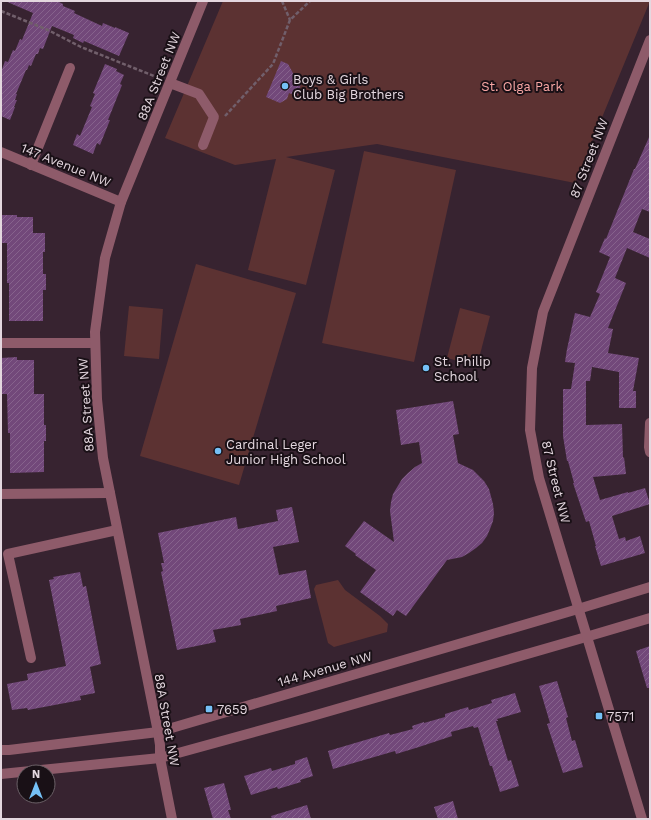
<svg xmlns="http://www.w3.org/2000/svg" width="651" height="820" viewBox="0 0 651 820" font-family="'Work Sans',sans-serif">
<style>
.green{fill:#5c3232}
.building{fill:url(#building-hatch)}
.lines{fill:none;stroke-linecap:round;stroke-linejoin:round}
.path{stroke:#715f6b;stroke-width:2.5;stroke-dasharray:4 2;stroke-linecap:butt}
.minor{stroke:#8e5b6a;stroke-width:10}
.poi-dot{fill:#75c0f6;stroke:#191016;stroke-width:1.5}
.labels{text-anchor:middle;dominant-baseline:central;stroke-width:4;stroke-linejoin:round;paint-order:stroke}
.street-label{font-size:13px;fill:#e4d7df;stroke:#191016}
.poi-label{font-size:13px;fill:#e4d7df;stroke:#191016;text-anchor:start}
.park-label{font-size:13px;fill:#f8a6a4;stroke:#191016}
</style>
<defs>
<pattern id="building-hatch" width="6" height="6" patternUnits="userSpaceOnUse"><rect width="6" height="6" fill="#72487a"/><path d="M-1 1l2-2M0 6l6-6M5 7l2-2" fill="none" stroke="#86628c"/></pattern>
</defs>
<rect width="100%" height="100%" fill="#372330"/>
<!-- green -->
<g class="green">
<path d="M223,1H650L575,183L377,144L286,157L335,170L306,285L248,270L276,159L235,165L165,138Z"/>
<path d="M364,151L456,170L414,362L322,343Z"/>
<path d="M196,264L296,293L239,485L140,456Z"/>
<path d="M129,306L163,309L159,359L124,356Z"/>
<path d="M460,308L490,316L477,366L447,358Z"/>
<path d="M338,580L345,590L380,616L388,624L387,632L334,647L328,643L314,589L316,585Z"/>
</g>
<!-- building -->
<g class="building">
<path d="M5,1H57L63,4V6L75,11L74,13L102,26L103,23L115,28V27L129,33L119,56L84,41L83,43L73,38L74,35L52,26L43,49L40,48L38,54H36L31,66L29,65L27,70H26L16,94H17L15,100H17L14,107H15L10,120L1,116V72L5,61L8,62L13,50L15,51L20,39L22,40L33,13Z"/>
<path d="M281,61L288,64L294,75L303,78L297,96L289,93L287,99L280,103L266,97Z"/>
<path d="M105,64L117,69L116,71L124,75L120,84L122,85L108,120H110L100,145L97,143L93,154L73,145L77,134L80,136L92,107L90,106L95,94L93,93Z"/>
<path d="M650,135V212L642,209L633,232L650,239V258L627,248L615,278L626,283L608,328L613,329L608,353L639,358L633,391H636V408H619V372L592,367L590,381H586V425L622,424L623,458L624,457L626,474L593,477L600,500L628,492V493L645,488L650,504L612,516L619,539L625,537L626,541L640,536L645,553L601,566L595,546H596L589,521L586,522L573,483H574L568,461H567L563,436V389H571L575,363L565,362L567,349L575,313L590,317L600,294L596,292L610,257L599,252L605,238L606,239L634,169H635Z"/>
<path d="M1,215H17V217H33V233H45V252H43V274H46V290H43V321H9V283H7V243H1Z"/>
<path d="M17,357V360H34V394H44V425H46V441H44V472L10,473V433H8L7,394H1V358Z"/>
<path d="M453,401L459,434L453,435L458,463L473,470L484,481L489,489L493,504L494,513L493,521L490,529L487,536L482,543L476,548L469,553L462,557L447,560L406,616L397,610L393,616L360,592L376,570L355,555L356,554L345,546L364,521L394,542L390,511L391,502L393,494L402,479L408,473L415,467L422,463L419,442L401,445L396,410Z"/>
<path d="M292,507L299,542L273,547L279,575L306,570L311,598L276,606L277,611L240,619L241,625L213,630L216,642L177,650L161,572L163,571L161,563H164L158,533L236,517L238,529L278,521L276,510Z"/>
<path d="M80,572L83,587L86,586L101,664L90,667L95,693L80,696L81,700L28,710L27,708L12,710L7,684L28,680L27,674L66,666L49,580L54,579L53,577Z"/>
<path d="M650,646V688H647L636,651Z"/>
<path d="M557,681L568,717L566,718L572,741L575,740L583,767L563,773L547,724L550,723L539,686Z"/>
<path d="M515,693L521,712L497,719L498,721H496L508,761L511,760L519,786L500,792L492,766H490L478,727L474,728L473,726L451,732L452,736L419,747L396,754L395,751L333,769L328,751L389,733L390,735L413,729L412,726L424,722V723L445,717V714L468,707L469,710L492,703L491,700Z"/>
<path d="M307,757L313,776L300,780L301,782L278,789L277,787L251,795L244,776L271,768L272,771L295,764V761Z"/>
<path d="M224,783L231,810H228L231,819H213L204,788Z"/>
<path d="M453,801L458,819H438L434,807Z"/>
<path d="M307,805L311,819H272L271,816Z"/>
</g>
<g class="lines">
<!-- path -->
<g class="path">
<path d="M282,1L290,20"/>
<path d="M1,11L48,30L81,47L159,78"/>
<path d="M225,116L273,64L290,20L310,1"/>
</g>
<!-- minor -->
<g class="minor">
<path d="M170,83L199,94L214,117L203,145"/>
<path d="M1,152L121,202"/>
<path d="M31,165L70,68"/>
<path d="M1,343H95"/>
<path d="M650,423L649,447L650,452"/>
<path d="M1,494L110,493"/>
<path d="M31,658L8,554L117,530"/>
<path d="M1,750H9L158,732L578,609L650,587"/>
<path d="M1,774L160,758L309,717L586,637L650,618"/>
<path d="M172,819L160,758V745L158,732L103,458L97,399L95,332L105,258L121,202L203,1"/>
<path d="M642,819L539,478L530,430L532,368L543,312L650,40"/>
</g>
</g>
<!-- markers -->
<g class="poi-dot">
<circle cx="285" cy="86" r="4"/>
<circle cx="426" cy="368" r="4"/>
<circle cx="218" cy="451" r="4"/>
<rect x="205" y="705" width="8" height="8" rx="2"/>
<rect x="595" y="712" width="8" height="8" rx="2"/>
</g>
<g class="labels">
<!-- street labels -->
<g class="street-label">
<text transform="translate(159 76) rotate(-68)">88A Street NW</text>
<text transform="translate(589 158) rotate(-69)">87 Street NW</text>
<text transform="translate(66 165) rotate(22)">147 Avenue NW</text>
<text transform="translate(86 405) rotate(-94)">88A Street NW</text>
<text transform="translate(556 482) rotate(76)">87 Street NW</text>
<text transform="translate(325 669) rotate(-16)">144 Avenue NW</text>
<text transform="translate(167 720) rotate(80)">88A Street NW</text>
</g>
<!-- poi labels -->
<g class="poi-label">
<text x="293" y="79">Boys &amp; Girls<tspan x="293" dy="15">Club Big Brothers</tspan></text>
<text x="434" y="361">St. Philip<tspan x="434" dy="15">School</tspan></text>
<text x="226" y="444">Cardinal Leger<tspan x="226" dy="15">Junior High School</tspan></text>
<text x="217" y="709">7659</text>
<text x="607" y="716">7571</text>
</g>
<!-- park labels -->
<g class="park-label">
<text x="522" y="86">St. Olga Park</text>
</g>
</g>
<!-- border -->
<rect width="651" height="820" fill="none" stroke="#e4d7df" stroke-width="4"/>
<!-- north arrow -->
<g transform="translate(36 784)"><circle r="19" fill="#191016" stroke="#6a6066"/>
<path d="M0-3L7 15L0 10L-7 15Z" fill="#75c0f6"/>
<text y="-6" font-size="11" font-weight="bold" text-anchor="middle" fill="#e4d7df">N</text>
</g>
</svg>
